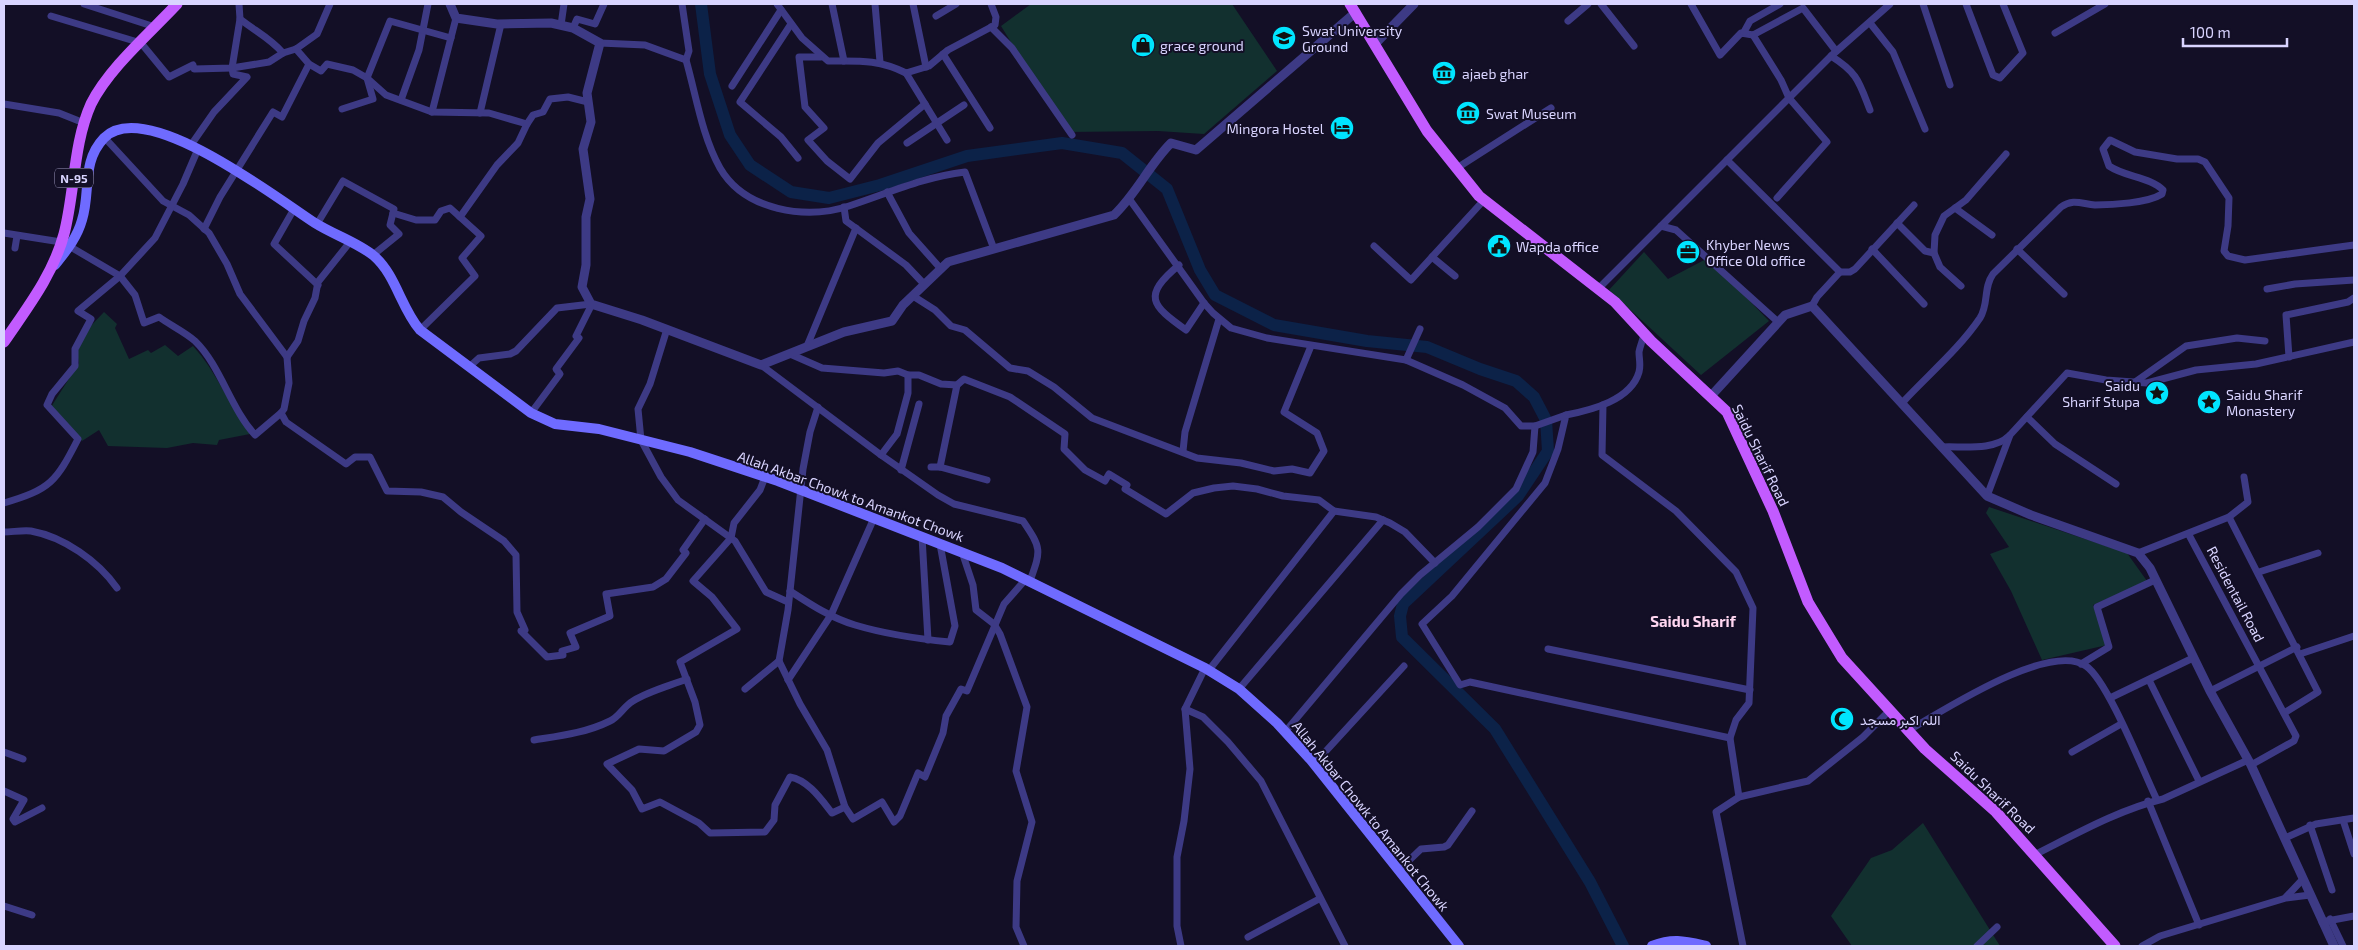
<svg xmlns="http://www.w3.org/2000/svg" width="2358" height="950" viewBox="0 0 2358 950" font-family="'Exo 2',Vazirmatn,sans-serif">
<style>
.green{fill:#12302f}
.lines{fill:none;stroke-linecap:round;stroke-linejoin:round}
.river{stroke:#0c2248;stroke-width:12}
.minor{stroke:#3d3a85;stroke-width:7}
.tertiary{stroke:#3d3a85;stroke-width:9}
.secondary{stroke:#6f6bff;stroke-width:10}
.primary{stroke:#c25bff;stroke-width:11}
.labels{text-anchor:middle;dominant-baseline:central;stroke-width:4;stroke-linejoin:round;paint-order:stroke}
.shield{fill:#130f26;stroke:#9e99be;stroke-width:1}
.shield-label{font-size:12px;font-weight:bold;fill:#d9d4ff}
.poi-label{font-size:14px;fill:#d9d4ff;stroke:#130f26;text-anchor:start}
.street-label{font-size:14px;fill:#d9d4ff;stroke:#130f26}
.neighbourhood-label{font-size:15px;font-weight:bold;fill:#ffd6f0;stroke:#130f26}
</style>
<rect width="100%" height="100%" fill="#130f26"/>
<!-- green -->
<g class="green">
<path d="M1031,4H1232L1277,71L1204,134L1158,131L1066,132L1001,26Z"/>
<path d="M1644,252L1668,279L1708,258L1769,321L1701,375L1609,290Z"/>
<path d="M104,312L117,324L115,328L129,359L148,350L151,353L165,345L178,356L193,346C216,371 230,406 250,434L219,440L217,445L193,443L167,448L108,446L99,430L82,441L51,407L79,363L77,353L86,331Z"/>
<path d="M1989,507L2127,553L2147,581L2093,605L2107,645L2042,660L2011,591L1990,554L2009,547L1986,513Z"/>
<path d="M1923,823L2000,946H1852L1831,916L1871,858L1892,850Z"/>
</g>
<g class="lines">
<!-- river -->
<path class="river" d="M701,4L710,74L730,135L750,165L791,192L829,198L880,185L967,156L1062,143L1122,153L1167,189L1200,270L1215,295L1274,325L1367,341L1427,347L1480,369L1516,381L1534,397L1546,420L1548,451L1518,496L1403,604L1400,616L1402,637L1495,729L1590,882L1623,946"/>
<!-- minor -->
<g class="minor">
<path d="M84,4L155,27"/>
<path d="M239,4L240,19C255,31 270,38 283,53"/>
<path d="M777,4L802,38L828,61C858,61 878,59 906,73L929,66L948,50L995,25L996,17L991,4"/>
<path d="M832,4L844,61"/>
<path d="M875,4L880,62"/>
<path d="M913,4L926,67"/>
<path d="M1601,4L1634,46"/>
<path d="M1691,4L1720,55L1741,33L1753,35L1803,8L1836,51"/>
<path d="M1923,4L1950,85"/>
<path d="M1966,4L1993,75L2000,78L2023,53L2003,4"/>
<path d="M51,16L141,43L169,77L193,65L194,69L232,68L269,62L283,53L296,49L317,34L330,4"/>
<path d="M936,16L956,4"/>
<path d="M1568,21L1588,4"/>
<path d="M1870,23L1893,52L1925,129"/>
<path d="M791,24L740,102L781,137L798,158"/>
<path d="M561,25L564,4"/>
<path d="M991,27L1012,48L1072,135"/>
<path d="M573,28L577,19L595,24L604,4"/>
<path d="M1744,32L1750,21L1780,4"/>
<path d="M2055,33L2105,4"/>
<path d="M1753,35L1781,80L1789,98L1827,142L1777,198"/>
<path d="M600,43L645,45L686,60L689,51L682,4"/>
<path d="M296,49L309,64L321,71L327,64L353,70L367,78L386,95L432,112L489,113L527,124L533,115L543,112L550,99L568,97L588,102"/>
<path d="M943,54L990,128"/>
<path d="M1831,56C1858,73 1859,82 1870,110"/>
<path d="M821,57H799L805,107L824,128L808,140L827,161L850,179L878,143L925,104"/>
<path d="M686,60C696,95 702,136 720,168C745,211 806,220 849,206C889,193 923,177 965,172L994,249"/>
<path d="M906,73L947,140"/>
<path d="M732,86L781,10"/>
<path d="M401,100L419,50L428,4"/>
<path d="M4,104L59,113L84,123"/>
<path d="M342,109L373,99L367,78L390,21L451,38"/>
<path d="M432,112L456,18"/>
<path d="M480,113L501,24"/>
<path d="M104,137L163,201L189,215L209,233L227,264L240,294L287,357"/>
<path d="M907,143L964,105"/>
<path d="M191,145L214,112L247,77L233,74L232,68L240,19"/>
<path d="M1727,160L1840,272H1850L1855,269L1914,205"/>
<path d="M1457,168L1551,108"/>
<path d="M887,192L909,233L941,269"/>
<path d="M1130,200L1204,303L1213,313L1231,328L1267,338L1406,360L1463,385L1505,408L1521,426H1535L1533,452L1516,489L1478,527L1420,575L1401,594L1285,732"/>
<path d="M844,207L846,221L906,265L924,284"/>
<path d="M1955,208L1992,235"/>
<path d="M294,209L274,244L318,285"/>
<path d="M393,213L416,220H435L441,211L450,208L481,236L462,258L475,276L420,330"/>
<path d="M460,217L497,165L518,143L527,124"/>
<path d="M1897,223L1925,251L1934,253"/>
<path d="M317,224L343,181L394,209L390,225L399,234L373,255"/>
<path d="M1661,226L1676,230L1778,322"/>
<path d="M204,229L220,197L273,112L282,117L309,64"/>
<path d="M4,233L61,242"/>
<path d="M350,242L318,282L315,298L304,321L298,341L287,357L289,383L284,409L281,413L286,422L346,464L355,457H370L387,491L421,492L443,497L461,512L504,541L516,555L517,612L525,630L521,631L547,657L563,655L562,651L576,647L570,633L610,616L606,594L653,587L666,579L686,553L683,550L705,519"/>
<path d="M69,246L120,276L135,295L144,323L159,317C170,325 185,332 195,341C220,365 231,409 255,435L281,413"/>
<path d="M1374,246L1411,280L1484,200"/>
<path d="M15,248L17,236"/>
<path d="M1872,249L1924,304"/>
<path d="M2017,249L2064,294"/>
<path d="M1432,257L1455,276"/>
<path d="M1179,265C1142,296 1151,305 1186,330L1204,303"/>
<path d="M1961,286L1940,267L1934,253L1935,235L1944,216L1966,200L2006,154"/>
<path d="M1598,289L1831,56L1890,4"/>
<path d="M2267,289L2295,284L2354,280"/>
<path d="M913,296L935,310L951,326L965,330L1010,368L1028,371L1054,387L1092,418L1197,458L1241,463L1274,471L1292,469L1310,473L1324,451L1317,433L1284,412L1311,346"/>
<path d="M1812,306L1817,297L1840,272"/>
<path d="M667,329L650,384L638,409L641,440L661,477L678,500L735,541L766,592L788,602"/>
<path d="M1644,334C1643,340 1640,346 1639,352C1639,359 1641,365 1639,372C1631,400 1592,410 1566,415L1558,449L1545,483L1452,596L1422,624L1460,685L1470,682L1730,738"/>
<path d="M807,346L856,228"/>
<path d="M790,354L822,368L884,373L898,371L908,375H919L941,384L957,385L964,379L1010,397L1065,434L1064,449L1085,470L1105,481L1109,474L1127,485L1125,489L1166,514L1193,493L1214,488L1233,486L1257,489L1283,496L1319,500L1334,511L1376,517L1390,523L1405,532L1435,563"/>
<path d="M2289,357L2286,315L2348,302L2354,298"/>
<path d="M1406,360L1420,329"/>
<path d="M761,365L881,455L938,495L954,504L1023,521C1042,549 1041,550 1030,581"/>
<path d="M469,367L479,358L510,354L516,351L557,308L591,304"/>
<path d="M2135,382L2186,346L2237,338L2265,341"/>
<path d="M1903,402C1928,375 1959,349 1980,318C1989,304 1983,288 1993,274L2061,207C2073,198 2082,204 2095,205C2112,205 2148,203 2162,194L2163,190C2150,177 2125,177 2109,166L2103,149L2110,140L2135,152L2177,159H2198L2205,162L2229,198L2228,226L2224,251L2228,256L2245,260L2354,245"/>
<path d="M1603,405L1602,455L1676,511L1736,572L1753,608L1749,703L1736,720L1730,738L1739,797"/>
<path d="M818,407L810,432L803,469L788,610L779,661L800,704L827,750L845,807L853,819L882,802L894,822L900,816L918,773L925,777L943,733L946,716L961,689L967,691L1004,604L1026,579"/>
<path d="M531,413L560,374L556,369L579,338L576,336L592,304"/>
<path d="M2027,417L2055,444L2116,484"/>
<path d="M1535,426L1566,415"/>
<path d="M1942,447C1962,446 1994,451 2009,436"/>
<path d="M1183,451L1185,432L1219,319"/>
<path d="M881,455L897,434L908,393V375"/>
<path d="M931,467H940L987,480"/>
<path d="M940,467L957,385"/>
<path d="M901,470L919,404"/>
<path d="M765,477L760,490L734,523L731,538L693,581L712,597L737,629L680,662L695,702L700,725L696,732L664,751L639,749L607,764L632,790L642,809L660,802L699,823L710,833L765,832L774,820L775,805L790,777C808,780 821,799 832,813L845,807"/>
<path d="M1987,496L2010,435L2067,373L2106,380L2147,383L2196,370L2256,364L2354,342"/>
<path d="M4,503C51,489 56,482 78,439L47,405L52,394L75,366V349L91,319L78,311L120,276L155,238L183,184L198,149"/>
<path d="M2229,517L2318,692L2284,713"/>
<path d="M4,532C12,532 23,530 31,531C64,537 98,561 117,588"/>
<path d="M2189,535L2296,736L2294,741L2251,765"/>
<path d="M922,537L928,640"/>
<path d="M962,552L973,585L976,610L994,624L1000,634L1027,707L1016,771L1032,822L1017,881L1016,927L1024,946"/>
<path d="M2138,553L2229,517L2248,502L2244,477"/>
<path d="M2259,572L2318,553"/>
<path d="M790,591C810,604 831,618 855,625C885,634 919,639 950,642L955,626L940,544"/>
<path d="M1548,649L1750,690"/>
<path d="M2300,654L2354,636"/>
<path d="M2081,664L2109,647L2097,607L2155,580"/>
<path d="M1209,670L1334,511"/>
<path d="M788,680L831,615L874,518"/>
<path d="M2149,680L2199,781"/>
<path d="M745,689L779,661"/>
<path d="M1239,689L1383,520"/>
<path d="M2210,691L2297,647"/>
<path d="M2110,698L2193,658"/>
<path d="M1185,709L1203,717L1228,742L1261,781L1345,946"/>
<path d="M1909,730C1943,711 2049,641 2086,666C2108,681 2143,771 2157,800"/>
<path d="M534,740C559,736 586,733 610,721C619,717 623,707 633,701C649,691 669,686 687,679"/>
<path d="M4,752L23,759"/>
<path d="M2072,752L2121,724"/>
<path d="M1314,764L1404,666"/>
<path d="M4,791L24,800L13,819L15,822L42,808"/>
<path d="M2148,801L2199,925"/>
<path d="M2343,820L2354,854"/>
<path d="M2310,825L2332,890"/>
<path d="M2285,838L2316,824L2354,818"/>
<path d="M2034,855C2076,834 2118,810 2163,799L2248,760"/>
<path d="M1400,869L1421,849L1444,847L1448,845L1472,811"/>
<path d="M2286,897L2303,879"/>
<path d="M4,906L32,915"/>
<path d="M2330,919L2343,946"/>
<path d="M2322,922L2354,916"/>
<path d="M1248,937L1319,899"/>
<path d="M1181,946L1177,926V857L1184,821L1190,769L1185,709L1205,668"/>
<path d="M1743,946L1716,812L1739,797L1808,781L1863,737L1890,710"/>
<path d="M1977,946L1997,927"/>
<path d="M2142,946L2160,936L2286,898L2310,895"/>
</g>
<!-- tertiary -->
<g class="tertiary">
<path d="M450,4L456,18L497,24L551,23L573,28L600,43L587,93L591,122L583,149L590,199L586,217V265L582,287L591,304L642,320L761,365L844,332L892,321L903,305L948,262L1114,215C1137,193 1149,165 1171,143L1196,150L1356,12"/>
<path d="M1375,44L1414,4"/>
<path d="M1711,396L1785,315L1812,306L1987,496L2031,515L2138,553L2150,568L2210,691L2251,765L2334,946"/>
</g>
<!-- secondary -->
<g class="secondary">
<path d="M55,265C66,251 77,238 82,220C91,192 81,162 104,138C145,96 278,199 315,223C334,235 357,242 374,256C396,275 401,308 420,330L531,413L555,424L599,429L690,452L778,481L1002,568L1205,668L1239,689L1277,723L1310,759L1459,946"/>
<path d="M1652,946C1673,938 1684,941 1706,946"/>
</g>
<!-- primary -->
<g class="primary">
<path d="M1350,4L1427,131L1479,196L1615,302L1651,341L1727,412L1773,511L1808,602L1842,658L1925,749L1996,812L2115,946"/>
<path d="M4,342C27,308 53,275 64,234C75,192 73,144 91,104C109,68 150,33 177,4"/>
</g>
</g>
<!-- icons -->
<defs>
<g id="university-disc" transform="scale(1.25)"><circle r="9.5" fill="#00e5ff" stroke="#130f26"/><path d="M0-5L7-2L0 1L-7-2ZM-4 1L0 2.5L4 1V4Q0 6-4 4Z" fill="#111"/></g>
<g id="shop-disc" transform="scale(1.25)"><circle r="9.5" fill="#00e5ff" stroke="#130f26"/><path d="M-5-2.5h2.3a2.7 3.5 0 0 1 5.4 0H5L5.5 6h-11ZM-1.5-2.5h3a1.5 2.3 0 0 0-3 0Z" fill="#111"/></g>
<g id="museum-disc" transform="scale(1.25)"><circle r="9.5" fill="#00e5ff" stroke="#130f26"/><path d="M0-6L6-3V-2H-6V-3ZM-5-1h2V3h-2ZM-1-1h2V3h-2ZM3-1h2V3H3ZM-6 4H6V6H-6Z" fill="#111"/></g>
<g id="hotel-disc" transform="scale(1.25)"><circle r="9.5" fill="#00e5ff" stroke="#130f26"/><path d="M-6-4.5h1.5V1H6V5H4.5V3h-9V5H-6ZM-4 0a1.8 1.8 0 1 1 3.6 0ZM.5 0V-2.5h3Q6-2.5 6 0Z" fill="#111"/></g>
<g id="civic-disc" transform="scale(1.25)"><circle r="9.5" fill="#00e5ff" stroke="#130f26"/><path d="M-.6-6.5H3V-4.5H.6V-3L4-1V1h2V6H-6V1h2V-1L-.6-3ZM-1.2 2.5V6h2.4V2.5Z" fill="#111"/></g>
<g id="office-disc" transform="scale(1.25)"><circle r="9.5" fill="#00e5ff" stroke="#130f26"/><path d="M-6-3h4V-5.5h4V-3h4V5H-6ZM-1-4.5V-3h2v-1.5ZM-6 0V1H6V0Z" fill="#111"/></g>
<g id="sight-disc" transform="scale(1.25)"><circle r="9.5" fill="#00e5ff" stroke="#130f26"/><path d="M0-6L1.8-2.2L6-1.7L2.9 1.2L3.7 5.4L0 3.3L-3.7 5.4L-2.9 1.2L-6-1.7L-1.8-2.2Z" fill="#111"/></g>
<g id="mosque-disc" transform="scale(1.25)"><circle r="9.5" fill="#00e5ff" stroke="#130f26"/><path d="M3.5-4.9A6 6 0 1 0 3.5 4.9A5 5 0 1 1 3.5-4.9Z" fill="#111"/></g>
</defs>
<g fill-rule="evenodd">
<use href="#university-disc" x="1284" y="38"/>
<use href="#shop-disc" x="1143" y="45"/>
<use href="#museum-disc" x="1444" y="73"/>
<use href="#museum-disc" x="1468" y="113"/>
<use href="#hotel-disc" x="1342" y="128"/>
<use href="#civic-disc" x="1499" y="246"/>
<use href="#office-disc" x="1688" y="252"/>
<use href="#sight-disc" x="2157" y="393"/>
<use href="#sight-disc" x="2209" y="402"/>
<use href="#mosque-disc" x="1842" y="719"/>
</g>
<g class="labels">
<!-- shield labels -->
<rect class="shield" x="55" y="168.5" width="38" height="19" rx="4"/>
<g class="shield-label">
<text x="74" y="178">N-95</text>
</g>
<!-- poi labels -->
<g class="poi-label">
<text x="1302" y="30">Swat University<tspan x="1302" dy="16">Ground</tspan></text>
<text x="1160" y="45">grace ground</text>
<text x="1462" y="73">ajaeb ghar</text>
<text x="1486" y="113">Swat Museum</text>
<text x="1324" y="128" text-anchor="end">Mingora Hostel</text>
<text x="1706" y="244">Khyber News<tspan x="1706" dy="16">Office Old office</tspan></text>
<text x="1516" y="246">Wapda office</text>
<text x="2140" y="385" text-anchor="end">Saidu<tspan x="2140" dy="16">Sharif Stupa</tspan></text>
<text x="2226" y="394">Saidu Sharif<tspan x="2226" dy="16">Monastery</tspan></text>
<text x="1860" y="719">اللہ اکبر مسجد</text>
</g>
<!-- street labels -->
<g class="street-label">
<text transform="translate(1761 455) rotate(64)">Saidu Sharif Road</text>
<text transform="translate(851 496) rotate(20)">Allah Akbar Chowk to Amankot Chowk</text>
<text transform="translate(2236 594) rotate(62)">Residentail Road</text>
<text transform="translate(1993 792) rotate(44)">Saidu Sharif Road</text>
<text transform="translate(1371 816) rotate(51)">Allah Akbar Chowk to Amankot Chowk</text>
</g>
<!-- neighbourhood labels -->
<g class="neighbourhood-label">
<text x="1693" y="621">Saidu Sharif</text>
</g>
</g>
<!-- border -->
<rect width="2358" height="950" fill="none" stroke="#d9d4ff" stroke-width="10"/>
<!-- scale -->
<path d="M2183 38v8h104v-8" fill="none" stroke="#d9d4ff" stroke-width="2.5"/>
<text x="2190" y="38" font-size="15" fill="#d9d4ff" stroke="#130f26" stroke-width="4" paint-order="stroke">100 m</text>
</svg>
